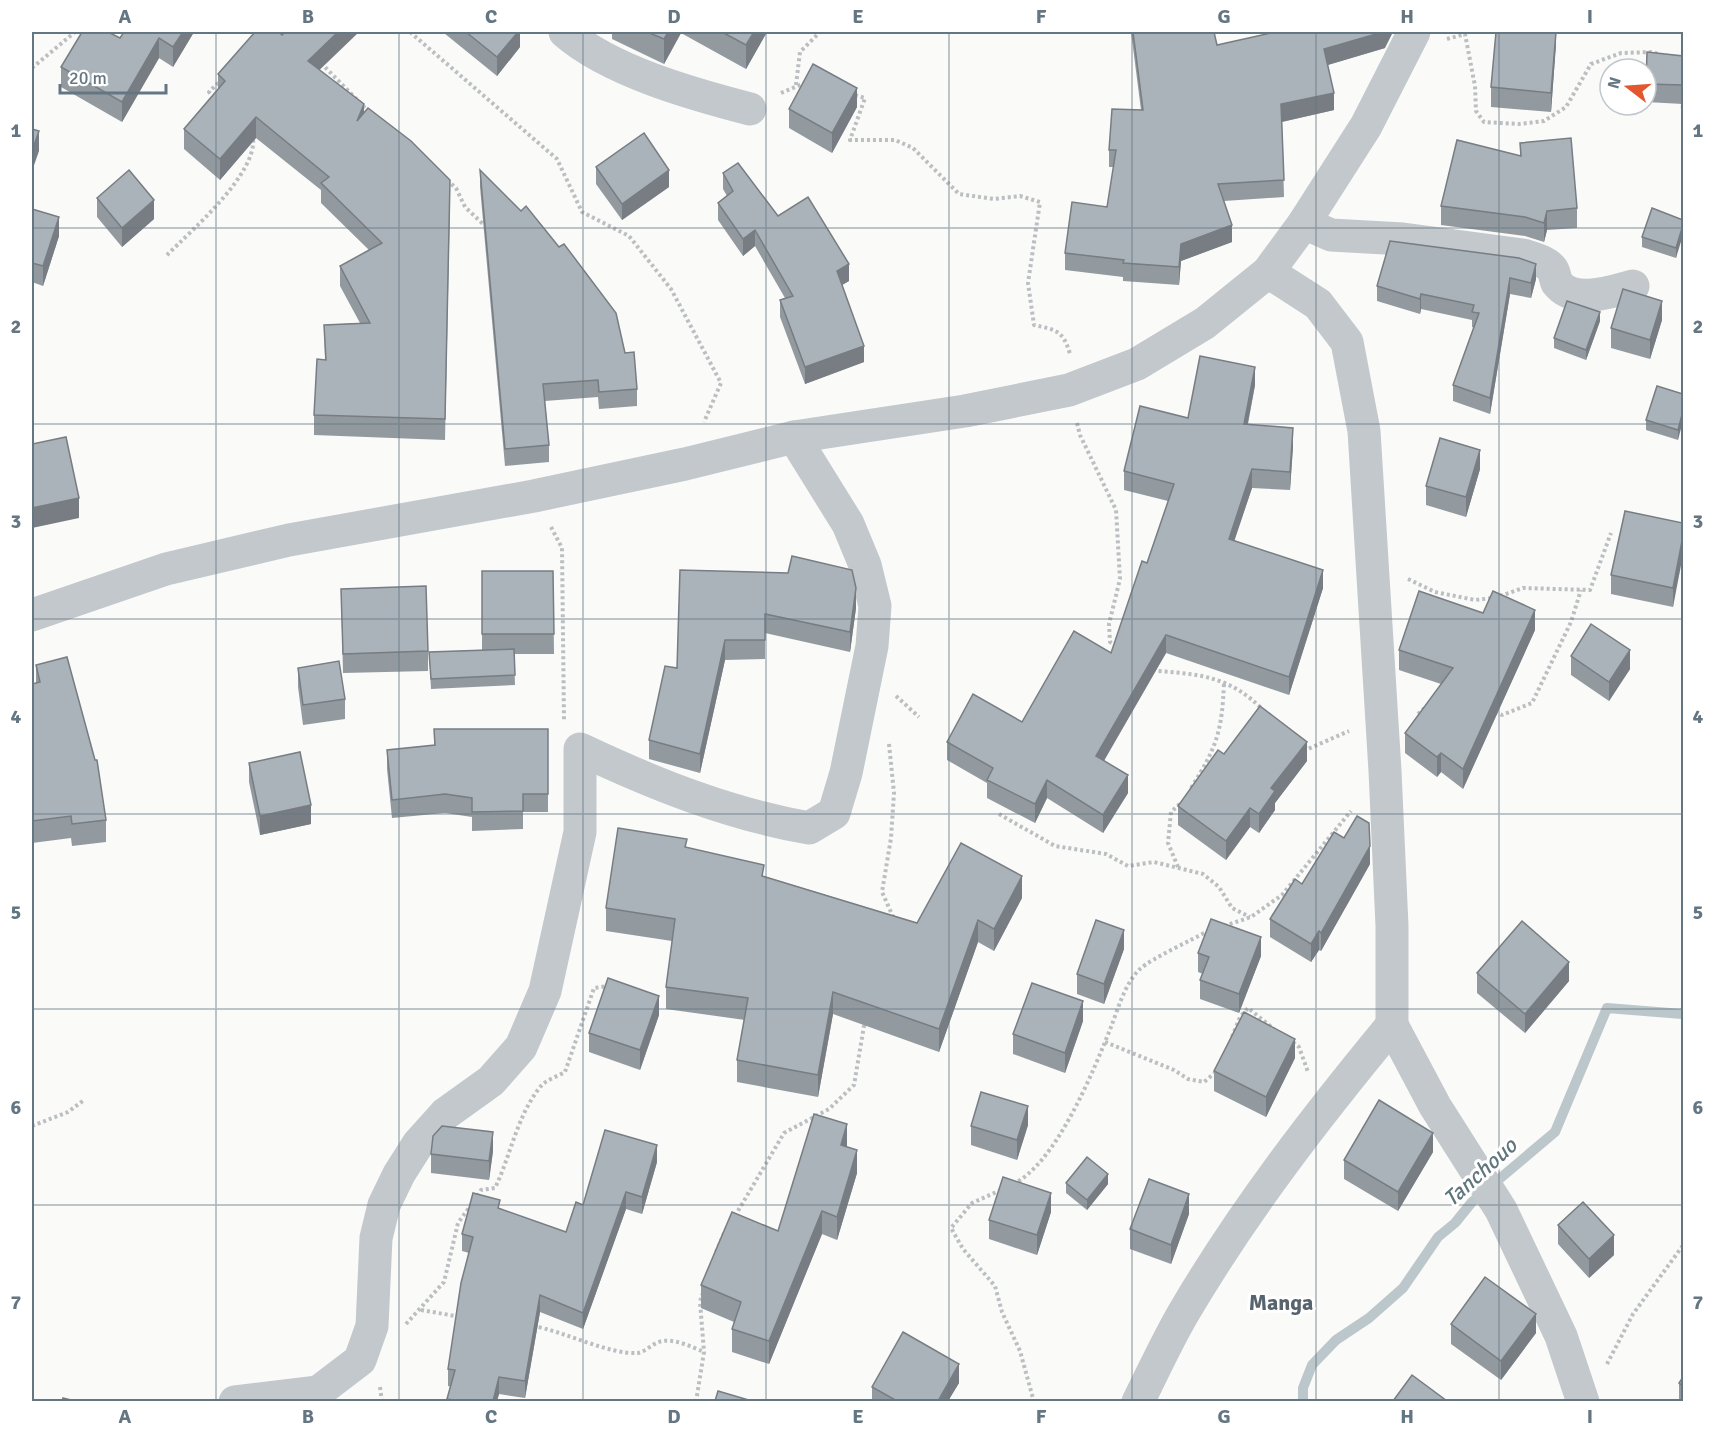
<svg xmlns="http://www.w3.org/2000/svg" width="1715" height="1433" viewBox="0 0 1715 1433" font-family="Signika,sans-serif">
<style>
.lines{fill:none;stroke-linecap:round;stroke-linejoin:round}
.stream{stroke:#bbc7cb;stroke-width:10}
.path{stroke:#bbbfc2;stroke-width:4;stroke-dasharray:3 3;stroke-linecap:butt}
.minor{stroke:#c3c8cc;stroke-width:33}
.wall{fill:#929a9f}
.shaded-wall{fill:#777d82}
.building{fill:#aab3b9;stroke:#777d82;stroke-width:1.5}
.grid{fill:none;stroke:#657683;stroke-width:1.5;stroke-opacity:0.55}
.labels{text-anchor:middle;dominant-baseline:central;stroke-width:6;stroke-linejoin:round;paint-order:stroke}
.water-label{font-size:22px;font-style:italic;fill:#60757c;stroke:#fff}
.neighbourhood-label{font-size:22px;font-weight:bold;fill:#57646e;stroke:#fff}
.neatline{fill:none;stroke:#657683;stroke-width:2}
.grid-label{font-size:20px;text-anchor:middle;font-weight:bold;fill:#657683}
</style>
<rect width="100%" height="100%" fill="#fafaf8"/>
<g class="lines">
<!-- stream -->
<path class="stream" d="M1303,1402V1388L1312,1365L1336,1340L1369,1318L1403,1288L1438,1237L1455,1223L1472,1202L1555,1132L1607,1008L1682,1014L1684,1012"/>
<!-- path -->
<g class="path">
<path d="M410,32L557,159L582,212L629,236L671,289L721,383L704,422"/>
<path d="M1447,39L1465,34L1475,86L1476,111L1484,122L1519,124L1544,121L1566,107L1591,64L1621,53L1654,52L1659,55"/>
<path d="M321,63L370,113"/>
<path d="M32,68L75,32"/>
<path d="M796,85L800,52L820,32"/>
<path d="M781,93L807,82"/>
<path d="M855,95L865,98L850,140H895L913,148L959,194L994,199L1020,196L1040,202L1028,283L1034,325C1056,330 1063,330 1070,354"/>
<path d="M214,98L209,92L221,80"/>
<path d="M1682,100L1684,119"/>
<path d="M447,180L456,188L465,207L483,224"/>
<path d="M167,255C192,230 257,174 253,138"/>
<path d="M1077,423L1080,435L1116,510L1120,579L1109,624L1110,642L1119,647"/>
<path d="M551,527L562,548L564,720"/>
<path d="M1408,579L1435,592L1475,600L1493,598"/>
<path d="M1500,596L1523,588L1590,590L1611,533"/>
<path d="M1153,669L1157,671C1200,674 1231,677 1263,710"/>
<path d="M896,696L919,717"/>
<path d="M1495,712L1502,715L1532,703L1571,622L1581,590"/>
<path d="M1418,714L1430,703"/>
<path d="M889,744L894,793L891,838L882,892L894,919"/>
<path d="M1304,746L1308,749L1349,731"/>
<path d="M1191,788C1217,747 1222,731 1224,683"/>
<path d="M999,814L1055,846L1106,854L1128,866L1154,862L1203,874L1219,887L1232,908L1250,917"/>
<path d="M1178,867L1168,843L1171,812L1182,802"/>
<path d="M1224,926L1251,917L1282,895L1351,811"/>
<path d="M1232,1037L1240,1017L1248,1008L1274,1029"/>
<path d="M1105,1042L1174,1070L1188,1079L1204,1082L1217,1071"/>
<path d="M1293,1042L1299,1047L1308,1072"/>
<path d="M32,1126L68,1112L84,1100"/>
<path d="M1013,1184C1056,1164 1094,1070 1111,1027C1118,1009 1125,983 1140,969C1152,958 1192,940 1208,931"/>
<path d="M1001,1190L972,1203L951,1228L963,1249L995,1286L1002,1312L1020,1351L1034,1402"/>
<path d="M477,1196L481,1190L495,1188C511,1155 517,1115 541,1086C546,1080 558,1076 565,1072L594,988L608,986"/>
<path d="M735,1216L784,1133L829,1109L854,1085L865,1020"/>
<path d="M716,1252L726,1229"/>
<path d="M421,1310L461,1317"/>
<path d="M406,1324L444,1282L458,1223L471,1205"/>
<path d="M533,1326C563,1331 610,1355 638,1353C645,1352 652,1344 659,1342C672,1337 692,1347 704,1352"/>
<path d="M1607,1364L1633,1314L1684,1244"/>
<path d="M380,1387L382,1402"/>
<path d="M696,1402L704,1352L700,1302L702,1294"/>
</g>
<!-- minor -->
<g class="minor">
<path d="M565,32C610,71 692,94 750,109"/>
<path d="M1304,223L1331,235L1403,239L1523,255C1532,258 1546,261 1552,269C1555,273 1555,279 1557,283C1574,305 1611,292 1633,286"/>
<path d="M1268,272L1318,304L1347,342L1364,431L1385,771L1392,926V1025L1435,1106L1501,1210L1561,1336L1583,1402"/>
<path d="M32,615L166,569L289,540L534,496L685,464L794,437L965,411L1069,390L1137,364L1205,323L1268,272L1304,223L1366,126L1414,32"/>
<path d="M235,1402L318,1392L360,1360L372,1326L376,1238L384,1205L399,1174L418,1144L445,1114L491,1081L521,1047L545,991L580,832V749C654,784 729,814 809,828L834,813L846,773L872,646L875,606L865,565L848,524L794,437"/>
<path d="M1138,1402C1153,1372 1167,1341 1184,1312C1244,1210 1316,1117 1392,1025"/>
</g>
</g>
<!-- wall -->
<g class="wall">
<path d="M124,32H194L173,67L159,58L122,122L61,87V67L120,38Z"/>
<path d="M444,32H520V47L497,76L444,33Z"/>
<path d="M612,32H767L746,69L681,33L664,64L612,39Z"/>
<path d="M1131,32H1214L1217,45L1385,48L1328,65L1334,110L1282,122L1284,197L1224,201L1232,242L1181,261L1179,285L1123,281V277L1065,270V253L1107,207L1114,167H1109V150L1141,110Z"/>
<path d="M1556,32V44L1551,112L1491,107V87Z"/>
<path d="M1683,56V104L1646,102V72Z"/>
<path d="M320,70L364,113L450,201L445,440L314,435V415L325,360L324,325L360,323L340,286V266L369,250L321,203V190L256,138L220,180L184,149V129L218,89V74Z"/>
<path d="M857,107L832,153L789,128V109Z"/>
<path d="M1520,143L1577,208V228L1547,230L1544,242L1525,236L1441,225V206L1520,156Z"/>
<path d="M596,167L669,187L622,220L596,184Z"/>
<path d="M480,170L625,353L637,389V406L599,409L598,397L545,401L549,445V462L505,466L480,187Z"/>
<path d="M723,173L778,216L849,281L842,285L864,362L805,384L780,317V300L785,298L755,246L743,256L718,220V203L727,196L723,189Z"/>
<path d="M97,198L154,219L122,247L97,217Z"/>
<path d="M32,209L59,236L43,286L32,282Z"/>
<path d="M1683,220L1676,258L1642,247V237Z"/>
<path d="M1390,241L1536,279L1531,298L1510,294L1490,414L1453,401V385L1474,328L1472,327V320L1421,309L1420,314L1377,301V286Z"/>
<path d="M1662,320L1650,359L1611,348V328Z"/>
<path d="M1600,321L1586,360L1554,348V338Z"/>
<path d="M1255,385L1248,424L1293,446L1290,490L1252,488L1234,540L1323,588L1289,695L1166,653L1104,761L1128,793L1103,833L1047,798L1035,823L987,798V783L947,760V742L1022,722L1111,653L1147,563L1168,501L1124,490V471L1188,418Z"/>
<path d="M1683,394L1678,440L1646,430V420Z"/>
<path d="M1480,469L1466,517L1426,505V486Z"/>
<path d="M1683,523L1673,607L1611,594V575Z"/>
<path d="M680,570L856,608L850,652L765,633V659L725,660L700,773L649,759V740L677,668Z"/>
<path d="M482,571H553L554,654H514L515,685L431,689L429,652L482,650Z"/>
<path d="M341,589L428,651V671L343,673Z"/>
<path d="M1535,630L1463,789L1441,772L1437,777L1405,753V733L1441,684L1399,670V650Z"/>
<path d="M1571,656L1630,669L1609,701L1571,675Z"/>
<path d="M36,665L106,820V842L72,846L71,838L32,843V684L36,683Z"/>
<path d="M298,668L345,699V719L303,725L298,687Z"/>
<path d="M434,729H548V812H523V829L472,831V817L445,813L392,818L387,769V750L434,745Z"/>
<path d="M1224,754L1307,761L1275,803V810L1259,833L1250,827L1226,860L1178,825V806Z"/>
<path d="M249,763L311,824L260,835L249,782Z"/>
<path d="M687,847L764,876L917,923L1022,898L994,951L978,942L939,1052L833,1014L818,1097L737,1082V1060L745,1020L666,1009V987L672,941L606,931V908Z"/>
<path d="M1370,864L1321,951L1319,950L1311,962L1270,937V919L1302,884Z"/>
<path d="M1124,949L1104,1004L1077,994V974Z"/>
<path d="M1198,953L1261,956L1239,1013L1200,999V980L1203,974L1198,972Z"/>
<path d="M1477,973L1569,981L1525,1033L1477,993Z"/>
<path d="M659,1015L640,1070L589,1052V1033Z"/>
<path d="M1083,1021L1065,1073L1013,1054V1034Z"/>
<path d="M1295,1058L1266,1117L1214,1091V1071Z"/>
<path d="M1028,1125L1017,1160L971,1145V1126Z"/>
<path d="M847,1147L857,1173L837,1240L822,1234L769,1364L732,1352V1329L734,1322L701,1308V1285L778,1231Z"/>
<path d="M493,1151L489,1180L431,1173V1154Z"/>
<path d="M1433,1152L1398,1211L1344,1179V1160Z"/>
<path d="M657,1162L642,1214L626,1209L583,1329L540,1312L525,1398L499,1394L497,1401H447L451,1387L448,1386V1369L469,1253L462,1251V1234L500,1209L566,1232L583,1205Z"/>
<path d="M1066,1183L1108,1184L1087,1210L1066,1193Z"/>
<path d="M1051,1212L1037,1255L989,1239V1220Z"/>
<path d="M1189,1214L1171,1264L1130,1249V1229Z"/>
<path d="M1558,1225L1614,1255L1589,1278L1558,1244Z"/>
<path d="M1451,1324L1536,1333L1501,1380L1451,1344Z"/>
<path d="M1683,1377V1401H1679V1383Z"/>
<path d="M959,1383L948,1401H872V1387Z"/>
</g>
<!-- shaded-wall -->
<g class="shaded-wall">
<path d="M183,32H194L173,67V47Z"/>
<path d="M338,32H359L308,81V61Z"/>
<path d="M518,32H520V47L497,76V57Z"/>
<path d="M668,32H681V33L664,64V39Z"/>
<path d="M754,32H767L746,69V45Z"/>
<path d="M1383,32H1393L1385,48L1324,66V49Z"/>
<path d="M1556,32V44L1551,112V93Z"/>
<path d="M159,38V58L122,122V102Z"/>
<path d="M857,88V107L832,153V133Z"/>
<path d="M1334,93V110L1281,122V104Z"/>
<path d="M364,104V125L357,121Z"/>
<path d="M256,117V138L220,180V159Z"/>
<path d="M39,131V151L32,171V151Z"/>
<path d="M669,170V187L622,220V204Z"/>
<path d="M154,200V219L122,247V228Z"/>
<path d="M1547,211V230L1544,242V223Z"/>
<path d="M59,217V236L43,286V266Z"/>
<path d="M1232,225V242L1181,261L1179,285V267L1181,244Z"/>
<path d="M1683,225V235L1676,258V248Z"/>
<path d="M755,230V246L743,256V239Z"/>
<path d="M849,264V281L837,288V271Z"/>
<path d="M1536,264V279L1531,298V283Z"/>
<path d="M1510,278V294L1490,414V398Z"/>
<path d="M1421,294V309L1420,314V299Z"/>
<path d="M1662,301V320L1650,359V340Z"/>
<path d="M1600,312V321L1586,360V350Z"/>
<path d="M864,346V362L805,384V367Z"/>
<path d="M1255,367V385L1244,442V424Z"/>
<path d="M1683,411V421L1678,440V430Z"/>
<path d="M1293,428V446L1290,490V472Z"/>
<path d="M1480,450V469L1466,517V497Z"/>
<path d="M1252,469V488L1229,557V539Z"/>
<path d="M79,498V518L32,528V508Z"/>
<path d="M1683,536V555L1673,607V588Z"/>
<path d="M1323,570V588L1289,695V677Z"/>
<path d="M856,588V608L850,652V632Z"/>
<path d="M1535,610V630L1463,789V769Z"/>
<path d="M1166,635V653L1096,774V756Z"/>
<path d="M725,640V660L700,773V754Z"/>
<path d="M1630,650V669L1609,701V682Z"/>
<path d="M1307,742V761L1275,803V810L1259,833V814L1271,788Z"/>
<path d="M1441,753V772L1437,777V757Z"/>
<path d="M1128,775V793L1103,833V815Z"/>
<path d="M1047,780V798L1035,823V804Z"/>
<path d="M311,805V824L260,835V816Z"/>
<path d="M1250,808V827L1226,860V841Z"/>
<path d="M1370,846V864L1321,951V933Z"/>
<path d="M1022,876V898L994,951V929Z"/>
<path d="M978,920V942L939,1052V1029Z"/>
<path d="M1124,930V949L1104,1004V984Z"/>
<path d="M1319,931V950L1311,962V944Z"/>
<path d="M1261,937V956L1239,1013V994Z"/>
<path d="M1569,962V981L1525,1033V1014Z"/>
<path d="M833,992V1014L818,1097V1075Z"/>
<path d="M659,996V1015L640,1070V1050Z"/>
<path d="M1083,1001V1021L1065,1073V1053Z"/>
<path d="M1295,1039V1058L1266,1117V1097Z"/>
<path d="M1028,1106V1125L1017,1160V1140Z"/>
<path d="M847,1124V1147L841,1145Z"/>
<path d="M493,1132V1151L489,1180V1161Z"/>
<path d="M1433,1133V1152L1398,1211V1192Z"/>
<path d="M657,1145V1162L642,1214V1197Z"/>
<path d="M857,1150V1173L837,1240V1217Z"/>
<path d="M1108,1174V1184L1087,1210V1200Z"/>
<path d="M626,1192V1209L583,1329V1313Z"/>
<path d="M1051,1193V1212L1037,1255V1235Z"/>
<path d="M1189,1194V1214L1171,1264V1245Z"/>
<path d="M822,1211V1234L769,1364V1341Z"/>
<path d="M1614,1235V1255L1589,1278V1259Z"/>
<path d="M540,1295V1312L525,1398V1381Z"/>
<path d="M1536,1314V1333L1501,1380V1361Z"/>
<path d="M959,1364V1383L948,1401H938Z"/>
<path d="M499,1377V1394L497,1401H493Z"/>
</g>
<!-- building -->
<g class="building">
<path d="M82,32H108L120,38L124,32H183L173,47L159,38L122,102L61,67Z"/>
<path d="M255,32H279L282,35L286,32H338L308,61L364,104L357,121L368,108L411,141L450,180L445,419L314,415L317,359L326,360L324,325L370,323L340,266L382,243L321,183L329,177L256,117L220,159L184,129L225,81L218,74Z"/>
<path d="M466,32H518L497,57Z"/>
<path d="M647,32H668L664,39Z"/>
<path d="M722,32H754L746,45Z"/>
<path d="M1133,32H1214L1217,45L1275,32H1383L1324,49L1334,93L1281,104L1284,180L1218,184L1232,225L1181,244L1179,267L1123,263L1124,260L1065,253L1072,202L1107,207L1116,150H1109L1112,109L1143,110Z"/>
<path d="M1496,32H1556L1551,93L1491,87Z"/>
<path d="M1647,52L1683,56V85L1646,84Z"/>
<path d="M813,64L857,88L832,133L789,109Z"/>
<path d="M32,129L39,131L32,151Z"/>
<path d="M644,133L669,170L622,204L596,167Z"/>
<path d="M1571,138L1577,208L1547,211L1544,223L1525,217L1441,206L1457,140L1521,156L1520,143Z"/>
<path d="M738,163L778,216L808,197L849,264L837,271L864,346L805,367L780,300L793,296L755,230L743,239L718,203L733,191L723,173Z"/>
<path d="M129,170L154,200L122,228L97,198Z"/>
<path d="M480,170L521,211L526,206L559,247L564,244L616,313L625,353L634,352L637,389L599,392L598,380L543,384L549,445L505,449Z"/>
<path d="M1652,208L1683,220V225L1676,248L1642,237Z"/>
<path d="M32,209L59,217L43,266L32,263Z"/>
<path d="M1390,241L1519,258L1536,264L1531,283L1510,278L1490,398L1453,385L1479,313L1472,312L1474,305L1421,294L1420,299L1377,286Z"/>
<path d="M1623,289L1662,301L1650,340L1611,328Z"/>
<path d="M1567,301L1600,312L1586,350L1554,338Z"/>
<path d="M1200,356L1255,367L1244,424L1293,428L1290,472L1252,469L1229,539L1323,570L1289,677L1166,635L1096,756L1128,775L1103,815L1047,780L1035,804L987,780L993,768L947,742L973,694L1022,722L1074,631L1111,653L1142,561L1147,563L1174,484L1124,471L1140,406L1188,418Z"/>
<path d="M1657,386L1683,394V411L1678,430L1646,420Z"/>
<path d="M66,437L79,498L32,508V444Z"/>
<path d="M1440,438L1480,450L1466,497L1426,486Z"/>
<path d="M1625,511L1683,523V536L1673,588L1611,575Z"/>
<path d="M792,556L852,570L856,588L850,632L765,614V640H725L700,754L649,740L665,666L677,668L680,570L788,573Z"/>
<path d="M482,571H553L554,634H482Z"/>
<path d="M426,586L428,651L343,654L341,589Z"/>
<path d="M1419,591L1483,613L1493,591L1535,610L1463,769L1441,753L1437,757L1405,733L1453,668L1399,650Z"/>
<path d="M1591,624L1630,650L1609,682L1571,656Z"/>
<path d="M514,649L515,675L431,679L429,652Z"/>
<path d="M67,657L95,760H97L106,820L72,824L71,816L32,821V684L40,682L36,665Z"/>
<path d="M339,661L345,699L303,705L298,668Z"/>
<path d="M1260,706L1307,742L1271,788L1275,791L1259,814L1250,808L1226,841L1178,806L1218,750L1224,754Z"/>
<path d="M434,729H548V794H523V811L472,812V798L445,794L392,800L387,750L435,745Z"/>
<path d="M300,752L311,805L260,816L249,763Z"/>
<path d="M1357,816L1369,823L1370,846L1321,933L1319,931L1311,944L1270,919L1295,879L1302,884L1334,832L1344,838Z"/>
<path d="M618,828L687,839L685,847L764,865L762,876L917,923L961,843L1022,876L994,929L978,920L939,1029L833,992L818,1075L737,1060L748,998L666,987L675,919L606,908Z"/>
<path d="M1211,919L1261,937L1239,994L1200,980L1209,957L1198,953Z"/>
<path d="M1096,920L1124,930L1104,984L1077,974Z"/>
<path d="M1522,921L1569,962L1525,1014L1477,973Z"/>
<path d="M608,978L659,996L640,1050L589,1033Z"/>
<path d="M1032,983L1083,1001L1065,1053L1013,1034Z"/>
<path d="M1244,1012L1295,1039L1266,1097L1214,1071Z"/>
<path d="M981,1092L1028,1106L1017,1140L971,1126Z"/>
<path d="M1379,1100L1433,1133L1398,1192L1344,1160Z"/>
<path d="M814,1114L847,1124L841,1145L857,1150L837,1217L822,1211L769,1341L732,1329L741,1302L701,1285L732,1212L778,1231Z"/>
<path d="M442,1126L493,1132L489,1161L431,1154L433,1136Z"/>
<path d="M605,1130L657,1145L642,1197L626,1192L583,1313L540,1295L525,1381L499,1377L493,1401H458L447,1399L455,1370L448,1369L461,1283L473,1237L462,1234L473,1193L500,1200L498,1208L566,1232L576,1202L583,1205Z"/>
<path d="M1087,1157L1108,1174L1087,1200L1066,1183Z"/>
<path d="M1003,1177L1051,1193L1037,1235L989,1220Z"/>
<path d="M1149,1179L1189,1194L1171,1245L1130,1229Z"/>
<path d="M1583,1202L1614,1235L1589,1259L1558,1225Z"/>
<path d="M1485,1277L1536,1314L1501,1361L1451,1324Z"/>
<path d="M903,1332L959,1364L938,1401H897L872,1387Z"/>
<path d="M1412,1375L1447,1401H1393Z"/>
<path d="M1683,1377V1386L1679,1383Z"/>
<path d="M718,1391L752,1401H715Z"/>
<path d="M63,1398L75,1401H62Z"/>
</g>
<!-- grid -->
<path class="grid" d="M216,32V1402M399,32V1402M583,32V1402M766,32V1402M949,32V1402M1132,32V1402M1316,32V1402M1499,32V1402M32,228H1684M32,424H1684M32,619H1684M32,814H1684M32,1009H1684M32,1205H1684"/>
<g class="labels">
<!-- water labels -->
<g class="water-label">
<text transform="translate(1480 1172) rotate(-42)">Tanchouo</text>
</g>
<!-- neighbourhood labels -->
<g class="neighbourhood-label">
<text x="1281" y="1302">Manga</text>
</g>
</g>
<!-- border -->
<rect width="1715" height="1433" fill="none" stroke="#ffffff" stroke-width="66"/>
<!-- north arrow -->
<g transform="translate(1628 87) rotate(287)"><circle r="28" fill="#ffffff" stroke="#c1c8cd" stroke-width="1.5"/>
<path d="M0-4.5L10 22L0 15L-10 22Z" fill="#e4572e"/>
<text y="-9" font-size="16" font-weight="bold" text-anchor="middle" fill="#657683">N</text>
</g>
<!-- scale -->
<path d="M60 84v9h106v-9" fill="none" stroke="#657683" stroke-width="3"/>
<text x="69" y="84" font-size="18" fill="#657683" stroke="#ffffff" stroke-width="4.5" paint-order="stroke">20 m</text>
<rect x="33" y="33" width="1649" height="1367" class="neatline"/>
<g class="grid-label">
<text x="125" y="23">A</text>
<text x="308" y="23">B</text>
<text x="491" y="23">C</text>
<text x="674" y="23">D</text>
<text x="858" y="23">E</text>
<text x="1041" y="23">F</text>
<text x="1224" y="23">G</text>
<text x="1407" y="23">H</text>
<text x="1590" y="23">I</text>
<text x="16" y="137">1</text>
<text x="1698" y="137">1</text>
<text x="16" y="333">2</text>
<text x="1698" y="333">2</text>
<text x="16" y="528">3</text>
<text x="1698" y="528">3</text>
<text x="16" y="723">4</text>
<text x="1698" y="723">4</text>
<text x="16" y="919">5</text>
<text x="1698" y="919">5</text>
<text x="16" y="1114">6</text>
<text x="1698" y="1114">6</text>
<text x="16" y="1309">7</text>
<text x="1698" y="1309">7</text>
<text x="125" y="1423">A</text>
<text x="308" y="1423">B</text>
<text x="491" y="1423">C</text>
<text x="674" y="1423">D</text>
<text x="858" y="1423">E</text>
<text x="1041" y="1423">F</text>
<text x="1224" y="1423">G</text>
<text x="1407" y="1423">H</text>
<text x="1590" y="1423">I</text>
</g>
</svg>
